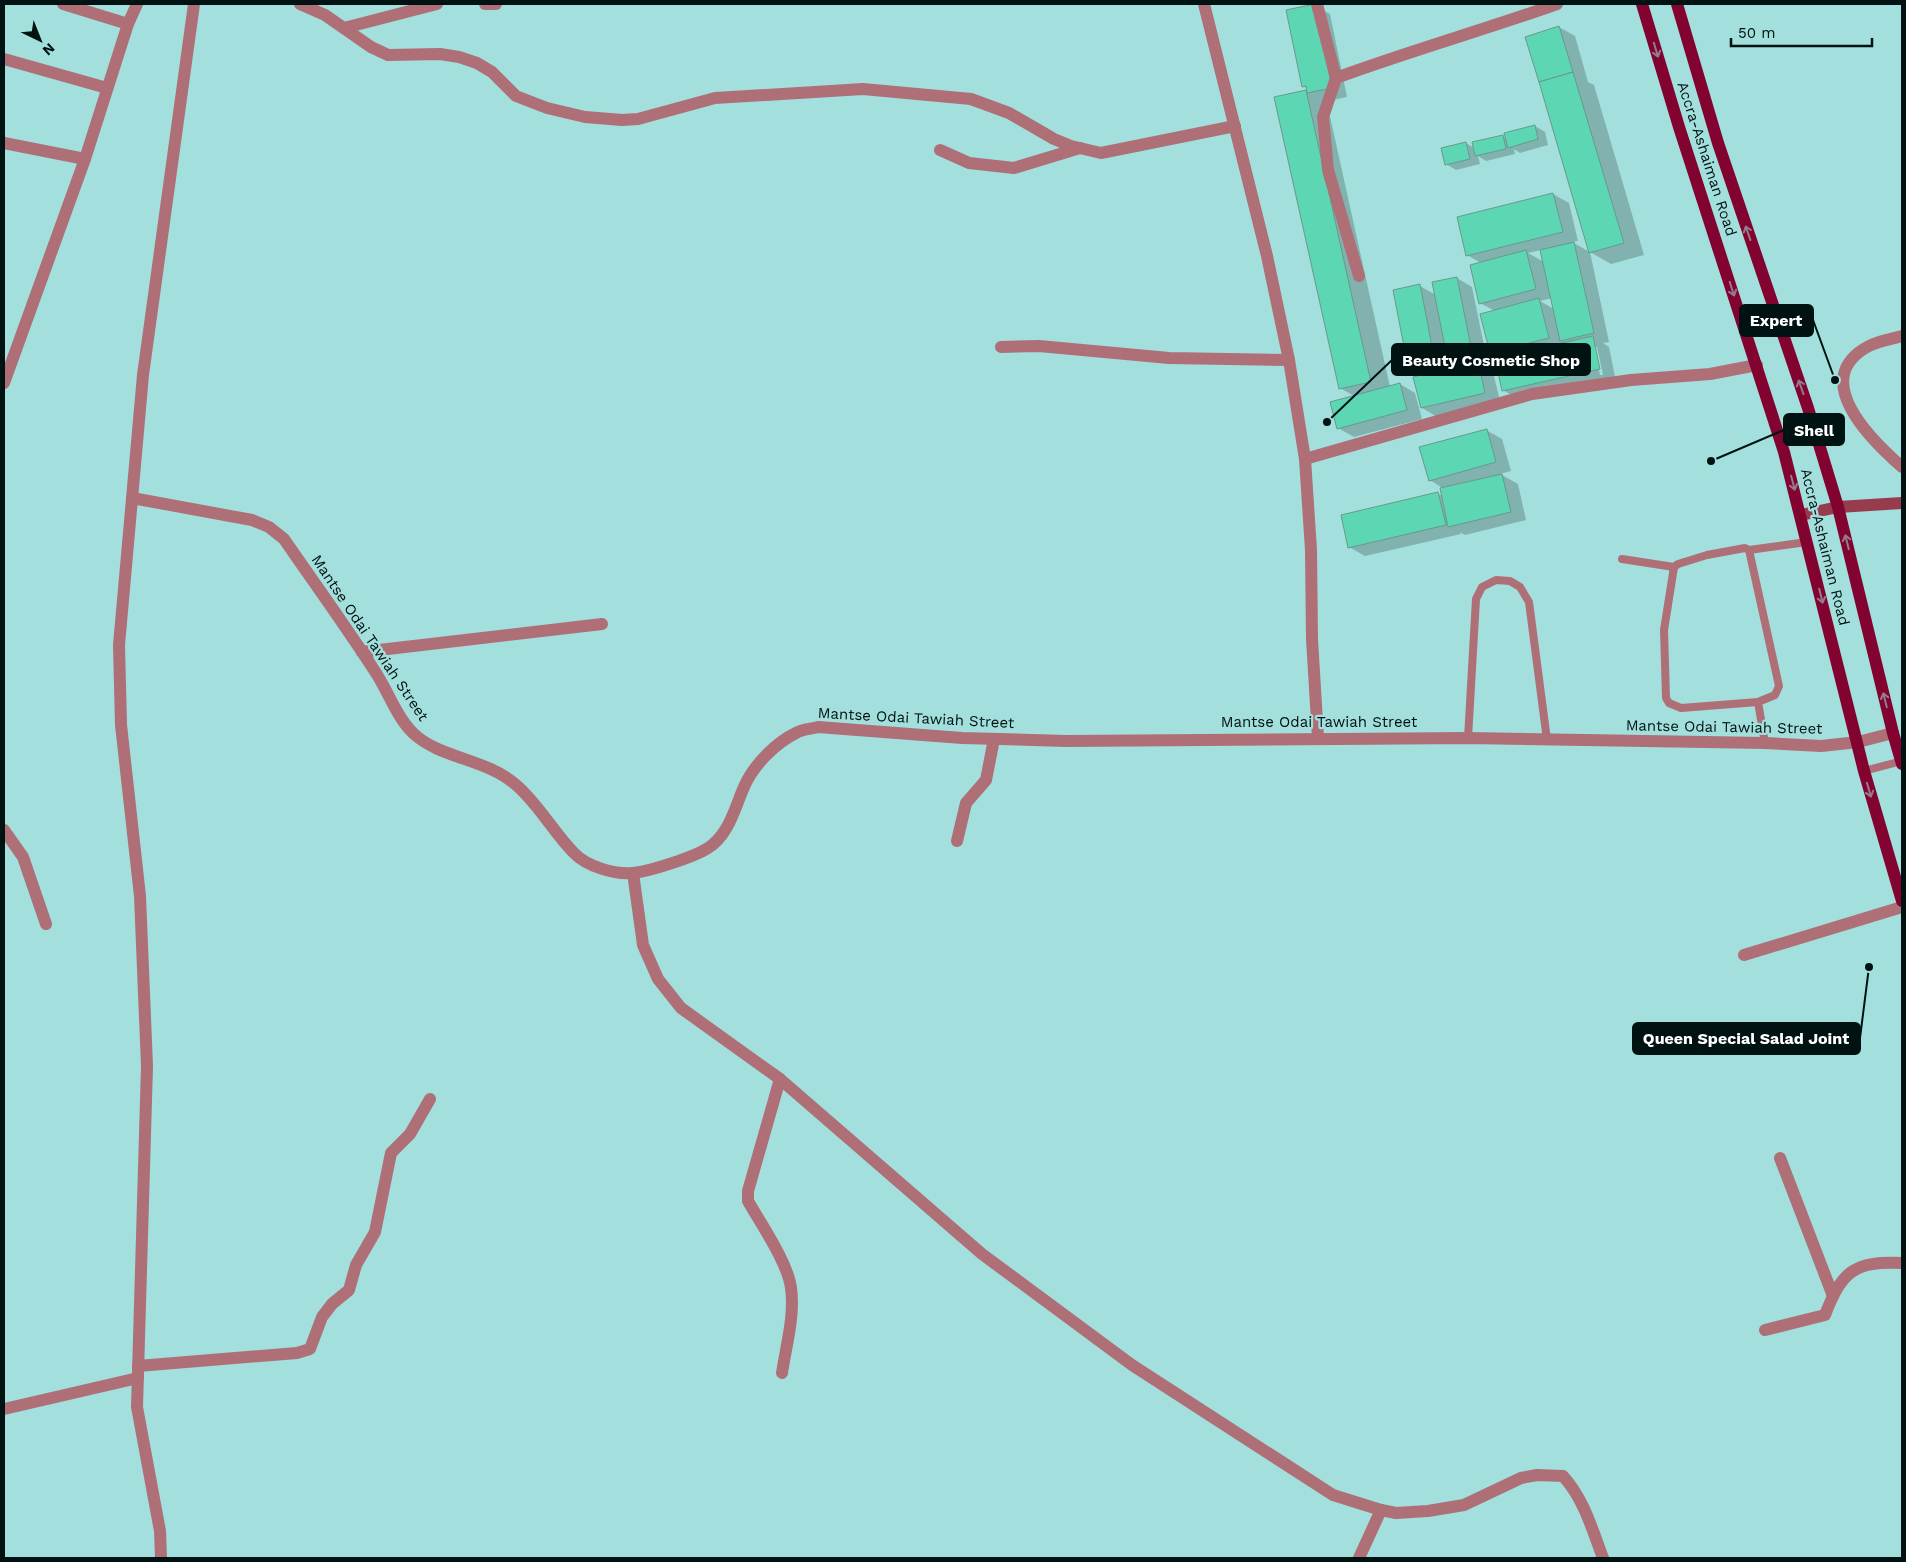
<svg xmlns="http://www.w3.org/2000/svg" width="1906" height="1562" viewBox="0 0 1906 1562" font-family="'Work Sans',sans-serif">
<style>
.shadow{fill:#0003;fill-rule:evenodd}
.building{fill:#5dd6b3;stroke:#679a89}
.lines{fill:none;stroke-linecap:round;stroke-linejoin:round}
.lane{stroke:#af6f77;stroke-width:8}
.street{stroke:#af6f77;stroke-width:12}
.secondary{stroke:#963c4d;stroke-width:12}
.primary{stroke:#82032f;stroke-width:12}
.oneway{stroke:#947c8e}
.labels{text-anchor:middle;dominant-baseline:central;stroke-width:4.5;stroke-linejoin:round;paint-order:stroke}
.street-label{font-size:15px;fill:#001211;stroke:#a3dfdc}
.leader{fill:none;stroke:#001211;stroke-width:2}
.callout-dot{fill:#001211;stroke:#a3dfdc;stroke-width:2}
.callout{fill:#001211;stroke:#001211;stroke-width:2}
.callout-label{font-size:16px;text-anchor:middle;font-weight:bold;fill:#fff}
</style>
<rect width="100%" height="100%" fill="#a3dfdc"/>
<!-- shadow -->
<g class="shadow">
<path d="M1314,5L1330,14L1347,97L1323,102L1327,103L1390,387L1400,384L1415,393L1422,419L1354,437L1338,428L1354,396L1340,388L1306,91L1308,93V89L1303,86Z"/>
<path d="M1559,27L1575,36L1588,82L1594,85L1644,255L1611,264L1590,252Z"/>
<path d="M1535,126L1545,132L1548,145L1520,153L1514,149L1515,154L1486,161L1478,156L1480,164L1456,170L1446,164L1466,143L1474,148L1502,136L1507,139Z"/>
<path d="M1553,194L1569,203L1578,241L1572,242L1590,252L1609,342L1603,343L1609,347L1615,377L1518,399L1503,390L1500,358L1491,353L1495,311L1480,303L1481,263L1467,255ZM1541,250L1544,262L1528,253ZM1552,298L1554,309L1540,301ZM1595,347H1597L1603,375H1600Z"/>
<path d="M1457,278L1472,287L1487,360L1477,362L1493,372L1500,401L1437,417L1419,406H1421L1425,376L1409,366L1420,286L1436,295ZM1447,356L1465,366L1450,370Z"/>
<path d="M1486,430L1502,439L1511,471L1500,474L1518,484L1526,520L1465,535L1460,532L1461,534L1365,556L1349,547L1438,494L1443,496L1444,489L1430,480Z"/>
</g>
<!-- building -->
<g class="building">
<path d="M1315,4L1332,88L1307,93L1306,86L1302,87L1286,10Z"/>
<path d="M1559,26L1573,72L1539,82L1525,37Z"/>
<path d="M1573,72L1624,243L1589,253L1539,82Z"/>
<path d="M1306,90L1371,382L1339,389L1274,97Z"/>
<path d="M1535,125L1538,139L1508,148L1504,133Z"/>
<path d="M1503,135L1506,149L1475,156L1472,142Z"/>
<path d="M1466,142L1470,159L1445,165L1441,148Z"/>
<path d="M1553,193L1563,232L1466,256L1457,217Z"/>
<path d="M1574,242L1594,333L1560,341L1540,250Z"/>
<path d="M1526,250L1536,289L1479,304L1470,265Z"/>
<path d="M1457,277L1472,352L1447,357L1432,282Z"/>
<path d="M1420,284L1435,362L1408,367L1393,290Z"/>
<path d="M1539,298L1549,338L1490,353L1480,314Z"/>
<path d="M1593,336L1600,369L1502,391L1495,358Z"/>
<path d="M1478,361L1485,393L1421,408L1413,377Z"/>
<path d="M1400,383L1407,410L1337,429L1330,402Z"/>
<path d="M1487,429L1496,462L1429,481L1419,447Z"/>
<path d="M1502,474L1511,512L1448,527L1440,488Z"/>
<path d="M1438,492L1446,525L1348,548L1341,515Z"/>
</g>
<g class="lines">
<!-- lane -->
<g class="lane">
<path d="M1749,550L1745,548L1707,555L1678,564L1674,567L1664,630L1666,698L1669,703L1681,708L1758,702"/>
<path d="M1622,559L1674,567"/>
<path d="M1468,738L1476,599L1482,587L1496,580L1510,581L1520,587L1529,602L1547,740"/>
<path d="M1765,743L1758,702L1775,695L1779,686L1749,550L1807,542"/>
<path d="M1864,771L1902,761"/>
</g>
<!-- street -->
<g class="street">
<path d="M63,4L128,24"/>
<path d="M300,4L325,15L371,47L388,55L440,54L459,57L477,63L492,72L516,96L547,108L585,117L622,120L638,119L715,98L863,89L971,99L1009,113L1054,139L1071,146L1101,153L1235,126"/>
<path d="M485,4H496"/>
<path d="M1204,4L1267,256L1289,360L1305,459L1311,550L1312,639L1318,738"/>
<path d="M1317,4L1336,78L1323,117L1328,170L1359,276"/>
<path d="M344,28L437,4"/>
<path d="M4,59L107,88"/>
<path d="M1336,78C1409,51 1484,30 1557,4"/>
<path d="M4,143L85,159"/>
<path d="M940,150L969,163L1014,168L1080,148"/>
<path d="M1902,336C1892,339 1879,341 1869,346C1808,378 1870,439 1902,467"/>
<path d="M1001,347L1039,346L1169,358L1289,360"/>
<path d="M4,383L85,159L128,24L137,4"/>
<path d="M1305,459L1532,394L1631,380L1710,374L1757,365"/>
<path d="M132,498L252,520L269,527L284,539C315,584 347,628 376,673C389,693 397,718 414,734C440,758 486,759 515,784C538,803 553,832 574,853C586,866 615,875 633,873C651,871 694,857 708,848C729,835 735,807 744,787C753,766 775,743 796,733C802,729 811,729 818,727L962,738L1066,741L1468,738L1765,743L1821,746L1858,742L1893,733"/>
<path d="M362,652L602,624"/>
<path d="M4,830L23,857L46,924"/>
<path d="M957,841L966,803L986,780L994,739"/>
<path d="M633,873L643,945L658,979L681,1008L780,1079L982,1254L1132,1365L1333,1495L1381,1510L1396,1513L1428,1511L1464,1505L1521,1478L1537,1475L1563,1476C1584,1499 1592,1529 1603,1558"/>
<path d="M1744,955L1902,907"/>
<path d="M780,1079L748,1191V1201C761,1224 788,1263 791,1288C795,1315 786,1346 782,1373"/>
<path d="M1780,1158L1833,1296"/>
<path d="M1765,1330L1825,1315C1842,1271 1854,1261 1902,1263"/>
<path d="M138,1366L297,1353L310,1349L322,1317L332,1304L349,1290L356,1265L375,1232L391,1153L410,1134L430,1099"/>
<path d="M4,1409L138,1378"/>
<path d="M161,1558L160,1531L137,1407L147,1066L140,896L121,725L119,645L143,375L194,4"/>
<path d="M1359,1558L1381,1510"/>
</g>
<!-- secondary -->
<path class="secondary" d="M1801,515L1838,507L1902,503"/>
<!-- primary -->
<g class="primary">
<path d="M1642,4L1679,127L1784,452L1864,771L1902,901"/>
<path d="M1677,4L1718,143L1808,408L1838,507L1893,733L1902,764"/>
</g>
</g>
<!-- one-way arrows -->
<defs><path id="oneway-shaft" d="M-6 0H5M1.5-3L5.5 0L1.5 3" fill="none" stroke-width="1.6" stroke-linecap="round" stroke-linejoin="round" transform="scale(1.25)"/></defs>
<g class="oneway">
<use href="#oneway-shaft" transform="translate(1656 50) rotate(73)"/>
<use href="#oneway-shaft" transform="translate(1748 233) rotate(-109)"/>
<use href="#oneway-shaft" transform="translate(1732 289) rotate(72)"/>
<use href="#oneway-shaft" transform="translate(1801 387) rotate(-109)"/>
<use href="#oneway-shaft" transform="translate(1793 483) rotate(75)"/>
<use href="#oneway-shaft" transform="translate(1847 542) rotate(-104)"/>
<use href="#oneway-shaft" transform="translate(1821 596) rotate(76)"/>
<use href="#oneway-shaft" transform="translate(1885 700) rotate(-104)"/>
<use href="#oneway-shaft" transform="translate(1869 790) rotate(74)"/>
</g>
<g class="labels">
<!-- street labels -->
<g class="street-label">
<text transform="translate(1707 159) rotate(72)">Accra-Ashaiman Road</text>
<text transform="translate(1825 547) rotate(76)">Accra-Ashaiman Road</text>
<text transform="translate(370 638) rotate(56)">Mantse Odai Tawiah Street</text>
<text transform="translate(916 718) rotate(3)">Mantse Odai Tawiah Street</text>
<text x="1319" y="722">Mantse Odai Tawiah Street</text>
<text transform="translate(1724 727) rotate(1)">Mantse Odai Tawiah Street</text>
</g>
</g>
<!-- callouts -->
<path class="leader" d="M1835 380L1813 320M1327 422L1392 360M1711 461L1784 430M1869 967L1860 1038"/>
<g class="callout-dot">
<circle cx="1835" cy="380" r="5"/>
<circle cx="1327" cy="422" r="5"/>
<circle cx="1711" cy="461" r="5"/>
<circle cx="1869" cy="967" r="5"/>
</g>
<g class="callout">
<rect x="1740" y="305" width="73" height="31" rx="5"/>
<rect x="1392" y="344" width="198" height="31" rx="5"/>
<rect x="1784" y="414" width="60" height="31" rx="5"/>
<rect x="1633" y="1023" width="227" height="31" rx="5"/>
</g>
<g class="callout-label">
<text x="1776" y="326">Expert</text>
<text x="1491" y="366">Beauty Cosmetic Shop</text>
<text x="1814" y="436">Shell</text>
<text x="1746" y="1044">Queen Special Salad Joint</text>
</g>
<!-- border -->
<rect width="1906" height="1562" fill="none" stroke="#001211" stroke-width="10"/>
<!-- north arrow -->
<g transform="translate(40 40) rotate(137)" stroke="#a3dfdc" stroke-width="4" paint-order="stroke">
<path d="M0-4L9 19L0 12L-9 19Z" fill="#001211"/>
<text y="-8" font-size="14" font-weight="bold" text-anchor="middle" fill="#001211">N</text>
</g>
<!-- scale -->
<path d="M1731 38v8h141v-8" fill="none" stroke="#001211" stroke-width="2.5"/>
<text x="1738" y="38" font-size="15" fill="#001211" stroke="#a3dfdc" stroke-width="4" paint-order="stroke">50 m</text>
</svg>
